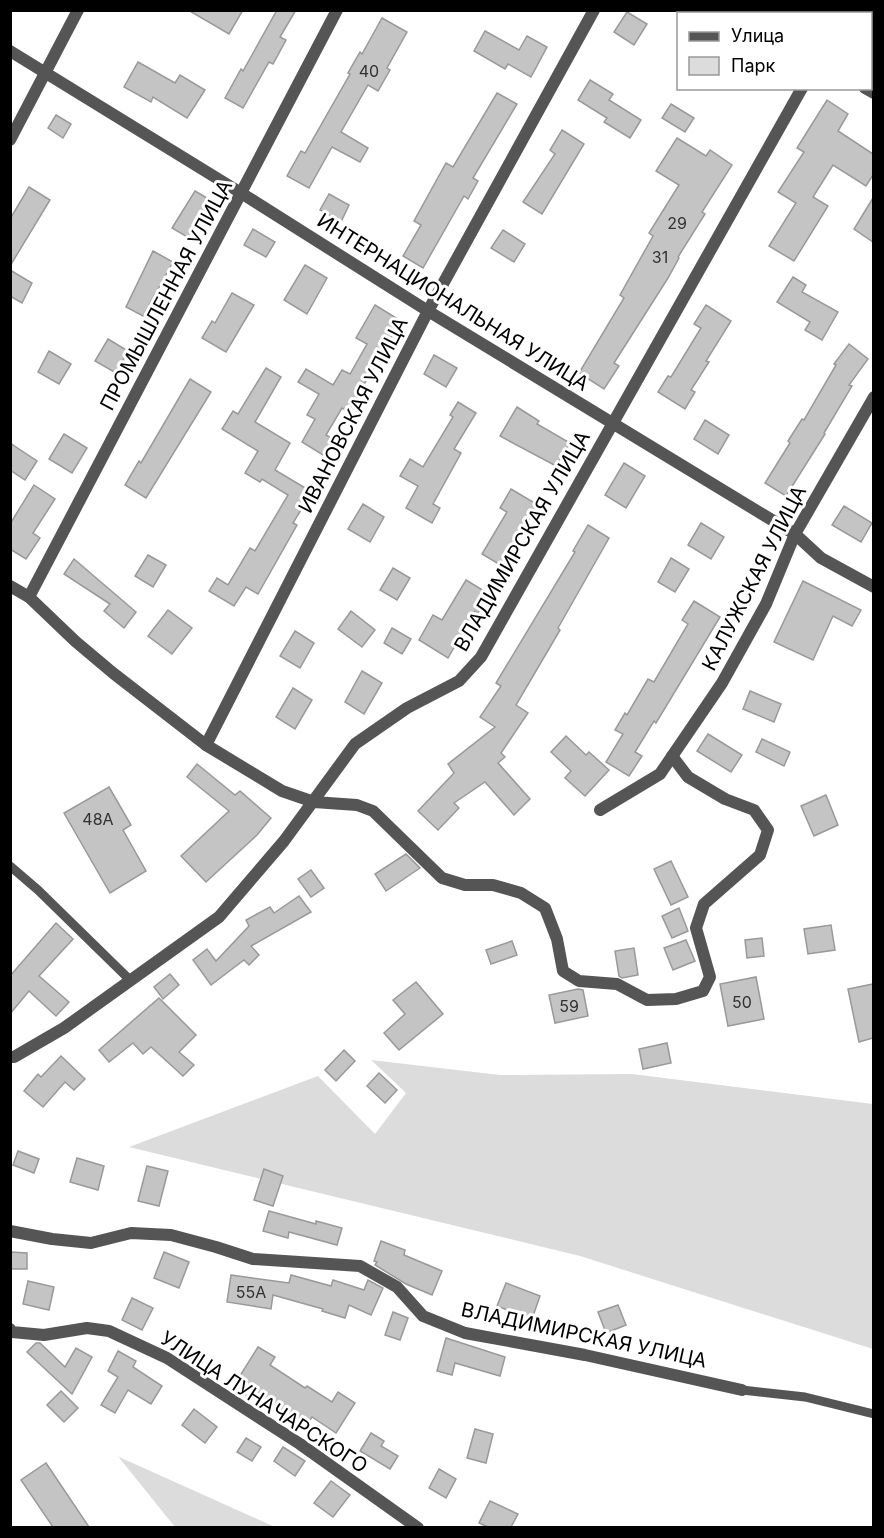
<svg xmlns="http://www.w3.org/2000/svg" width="884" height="1538" viewBox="0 0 884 1538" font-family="Inter,sans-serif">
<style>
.green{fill:#dcdcdc}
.building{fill:#c4c4c4;stroke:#999;stroke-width:1.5}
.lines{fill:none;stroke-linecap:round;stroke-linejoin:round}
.service{stroke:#555;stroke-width:9}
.minor{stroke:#555;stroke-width:12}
.labels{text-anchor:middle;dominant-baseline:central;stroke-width:6;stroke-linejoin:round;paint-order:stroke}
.number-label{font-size:16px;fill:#313131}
.street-label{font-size:20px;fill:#000;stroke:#fff}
</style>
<rect width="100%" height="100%" fill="#fff"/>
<!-- green -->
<g class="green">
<path d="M371,1060L500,1075L632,1074L873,1104V1349L580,1256L129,1147L318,1076L375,1134L406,1093Z"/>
<path d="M117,1455V1456L275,1527H175Z"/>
</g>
<!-- building -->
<g class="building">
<path d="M188,10H243L229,34Z"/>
<path d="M277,10H296L280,37L286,40L273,64L269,62L243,108L225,98L241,69L243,71Z"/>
<path d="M627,12L647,24L634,45L614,32Z"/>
<path d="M382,18L407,32L387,68L390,70L378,91L368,85L341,132L368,148L360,162L332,147L309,188L287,176L301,151L305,153L350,74L348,73L360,52L362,54Z"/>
<path d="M485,31L519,50L527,36L547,47L531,77L508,64L505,69L474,51Z"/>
<path d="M138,62L175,83L180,75L205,90L187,118L153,97L151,102L124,87Z"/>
<path d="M590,80L613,94L609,100L641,120L630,138L604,122L607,118L578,100Z"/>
<path d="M497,93L517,104L473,178L478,181L468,199L464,196L423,268L403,256L421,225L414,221L446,163L453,167Z"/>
<path d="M827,100L848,114L838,131L873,154V175L866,186L833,165L813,197L828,206L794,261L769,246L796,203L778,192L804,152L797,148Z"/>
<path d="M671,104L694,118L685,132L662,118Z"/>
<path d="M56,115L71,124L63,138L48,128Z"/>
<path d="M562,130L584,144L542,214L523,202L555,154L550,150Z"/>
<path d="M677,138L706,156L710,150L732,165L702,212L705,214L678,257L679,258L668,278L614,363L619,366L604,389L579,373L624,298L620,295L653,236L649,233L679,185L656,171Z"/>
<path d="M29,187L50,200L10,266V219Z"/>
<path d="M195,191L212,201L189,238L172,228Z"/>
<path d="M329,194L349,205L341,222L320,210Z"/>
<path d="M873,198V242L854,229Z"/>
<path d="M253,229L275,242L266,257L244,245Z"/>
<path d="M503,230L525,244L514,262L491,248Z"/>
<path d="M153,251L173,262L143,316L126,307Z"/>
<path d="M305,265L327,278L307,314L284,300Z"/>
<path d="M10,270L32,283L22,303L10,296Z"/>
<path d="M793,277L806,285L802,292L838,312L822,340L805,330L810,322L777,302Z"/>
<path d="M232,293L254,305L226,352L202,338L212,321L215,323Z"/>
<path d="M375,305L401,321L348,412L342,408L326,435L333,439L323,455L302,442L315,419L307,415L319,394L298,382L306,369L333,385L342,370L350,374L367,344L356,338Z"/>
<path d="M706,305L731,321L706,361L709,362L691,390L695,392L685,409L658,392L668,376L671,377L701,328L694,324Z"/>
<path d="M108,339L128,351L116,373L95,361Z"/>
<path d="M849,344L868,359L849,385L852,386L824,433L825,434L786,496L765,483L790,443L788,441L802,419L804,420L836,365L834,364Z"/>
<path d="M49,351L71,364L59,384L38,372Z"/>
<path d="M434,355L457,368L446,387L424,374Z"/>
<path d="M266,368L281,377L255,422L290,443L275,470L312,492L293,523L297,525L258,594L246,587L234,606L209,591L217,578L228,585L250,548L255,551L288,495L262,479L260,482L245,473L258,451L222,429L233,411L238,414Z"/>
<path d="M190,379L211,392L146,498L125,485L139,461L141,463Z"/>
<path d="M458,402L476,413L454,449L461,453L433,504L440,508L432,523L406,508L418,486L400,476L410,459L423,467L453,417L450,415Z"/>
<path d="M517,407L539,421L537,424L570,443L556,466L500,436Z"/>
<path d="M705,420L729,435L718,454L694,439Z"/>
<path d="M64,434L87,448L72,473L49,459Z"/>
<path d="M10,443L37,461L25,480L10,470Z"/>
<path d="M624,463L645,476L626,508L605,495Z"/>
<path d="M34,485L55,499L33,533L40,538L26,559L10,549V524Z"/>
<path d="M511,489L538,505L502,566L482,554L507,512L500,508Z"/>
<path d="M363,504L384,517L370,542L348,529Z"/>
<path d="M844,506L872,523L861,542L832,525Z"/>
<path d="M701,523L724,537L711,559L688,545Z"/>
<path d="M588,525L609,538L558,628L560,630L516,705L528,713L501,753L505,757L498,763L530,799L514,815L485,782L454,803L459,808L438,830L418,811L454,773L448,764L495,727L480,717L501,686L496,683L575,552L573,551Z"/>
<path d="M148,555L166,565L153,587L135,576Z"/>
<path d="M671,558L689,569L675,592L658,582Z"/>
<path d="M74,559L136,612L124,628L104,611L110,604L64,574Z"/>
<path d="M393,568L410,578L397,600L380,590Z"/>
<path d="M466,580L489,594L478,613L475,611L448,658L419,640L433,615L442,620Z"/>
<path d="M803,581L861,610L852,626L833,616L813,660L774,642Z"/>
<path d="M694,601L720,617L656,723L654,721L635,752L642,756L629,776L606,762L623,734L615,730L625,713L627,715L648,679L654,682L688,624L682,620Z"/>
<path d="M168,610L192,628L172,654L148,636Z"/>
<path d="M351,611L375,630L362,647L338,629Z"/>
<path d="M392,628L411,639L402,654L384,643Z"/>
<path d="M295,631L314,643L300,668L280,656Z"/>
<path d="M362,671L382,683L364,714L345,702Z"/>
<path d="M293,688L312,700L295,729L276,717Z"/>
<path d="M750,691L781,704L774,722L743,709Z"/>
<path d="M708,734L742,755L731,772L697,751Z"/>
<path d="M566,736L586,755L589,752L609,770L585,796L565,778L571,771L551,752Z"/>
<path d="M762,739L790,752L784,766L756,752Z"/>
<path d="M197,764L235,795L240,791L271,818L257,835L206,882L181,856L229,811L187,777Z"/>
<path d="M109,787L131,825L123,830L146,871L110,893L64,813Z"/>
<path d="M826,795L838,825L814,836L801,806Z"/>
<path d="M406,854L420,868L386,891L375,874Z"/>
<path d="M671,861L688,897L671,905L654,869Z"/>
<path d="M311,870L324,888L311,897L298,879Z"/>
<path d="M299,896L311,912L251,946L259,955L249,965L244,960L211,985L193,960L207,949L216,961L249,926L246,920L270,907L274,913Z"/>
<path d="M679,908L688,931L672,938L662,916Z"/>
<path d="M56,923L73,939L39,976L69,1002L56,1016L29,991L10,1014V976Z"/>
<path d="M831,925L835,950L808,954L804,929Z"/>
<path d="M762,938L764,956L747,958L745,940Z"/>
<path d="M686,940L695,961L673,970L664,948Z"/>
<path d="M512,941L517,955L491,964L486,950Z"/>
<path d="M634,948L638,975L622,978L619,976L615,951Z"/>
<path d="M170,974L179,985L163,999L154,987Z"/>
<path d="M756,977L764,1019L728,1026L720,984Z"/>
<path d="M416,982L443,1014L399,1050L384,1033L405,1014L393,1000Z"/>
<path d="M873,984V1038L859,1042L848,989Z"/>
<path d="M578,989L583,990L588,1016L555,1023L549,995Z"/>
<path d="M159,998L196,1035L179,1052L194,1065L183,1076L151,1047L143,1054L133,1043L109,1062L99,1050Z"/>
<path d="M667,1043L671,1063L643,1069L639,1049Z"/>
<path d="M344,1050L355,1061L336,1081L325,1070Z"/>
<path d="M61,1056L85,1079L74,1090L65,1082L43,1107L24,1091L38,1074L41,1077Z"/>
<path d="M379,1073L397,1090L385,1103L367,1086Z"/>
<path d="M18,1151L39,1159L34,1173L13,1165Z"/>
<path d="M77,1158L104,1166L98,1190L70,1182Z"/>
<path d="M147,1166L168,1171L159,1206L138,1201Z"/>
<path d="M264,1169L283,1176L273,1206L254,1200Z"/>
<path d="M269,1211L316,1224V1221L342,1228L337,1245L289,1232L288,1238L263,1231Z"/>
<path d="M381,1241L405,1250L404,1255L442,1271L432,1295L406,1284L375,1265L377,1262L374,1261Z"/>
<path d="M10,1252L27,1253V1269H10Z"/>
<path d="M164,1252L189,1262L179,1288L154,1278Z"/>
<path d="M231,1275L289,1283L291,1275L331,1286L333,1280L364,1290L368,1280L383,1288L371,1315L349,1305L345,1318L322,1311L323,1309L273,1295L271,1309L227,1302Z"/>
<path d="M28,1281L54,1287L49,1310L23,1304Z"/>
<path d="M506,1283L540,1296L532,1319L497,1306Z"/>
<path d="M132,1298L153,1308L142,1330L122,1320Z"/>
<path d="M618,1305L626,1325L606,1333L598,1312Z"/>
<path d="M393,1312L408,1318L400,1340L385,1335Z"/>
<path d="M446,1338L505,1357L500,1376L455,1363L452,1375L437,1371Z"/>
<path d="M36,1343H40L65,1367L76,1348L92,1357L72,1394L27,1352Z"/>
<path d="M258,1347L275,1357L270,1365L305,1388L307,1386L332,1402L338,1392L355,1403L336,1433L312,1417L306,1426L254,1392L250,1398L233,1387Z"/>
<path d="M118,1351L136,1361L133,1367L162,1386L151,1404L128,1390L115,1413L101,1405L118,1377L108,1371Z"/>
<path d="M61,1391L78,1408L64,1422L47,1405Z"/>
<path d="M194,1409L217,1427L205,1443L182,1425Z"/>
<path d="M475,1429L493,1434L486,1463L467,1458Z"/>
<path d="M371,1433L384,1441L381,1446L398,1456L390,1469L360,1451Z"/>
<path d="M246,1438L261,1447L252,1461L237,1452Z"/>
<path d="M283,1447L305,1461L295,1476L274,1461Z"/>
<path d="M46,1463L89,1527H53L21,1480Z"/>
<path d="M439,1469L456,1479L446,1498L429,1488Z"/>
<path d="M331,1481L350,1495L333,1517L314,1503Z"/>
<path d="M490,1501L518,1514L511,1527H488L479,1523Z"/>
</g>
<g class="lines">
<!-- service -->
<g class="service">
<path d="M10,866L38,890L130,980"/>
<path d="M742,1390L805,1397L874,1414"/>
</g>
<!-- minor -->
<g class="minor">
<path d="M698,10L705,14"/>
<path d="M846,14L848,10"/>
<path d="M10,51L241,193L428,311L795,534L821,558L874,587"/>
<path d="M865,88L874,93"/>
<path d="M10,140L78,10"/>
<path d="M10,586L29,597L75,641L113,673L206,745L282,791L314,802L357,805L373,811L442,878L465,885H493L521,893L545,908L557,939L563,971L579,981L617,984L647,1000L676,999L703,991L710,977L696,928L704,904L760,855L768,830L754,810L725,799L688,777L672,756"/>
<path d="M29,597L337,10"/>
<path d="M206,745L428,311L594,10"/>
<path d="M600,810L660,774L722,683L766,604L795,534L874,397"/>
<path d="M10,1057H14L64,1028L219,917L284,841L355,744L407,708L459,681L481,657L802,88"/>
<path d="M10,1231L52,1239L91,1243L131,1233L171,1235L216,1247L253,1259L360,1266L397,1287L423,1316L465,1333L585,1355L742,1390"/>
<path d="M10,1329L12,1332L44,1335L87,1328L109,1331L167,1358L300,1444L418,1528"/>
</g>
</g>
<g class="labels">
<!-- number labels -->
<g class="number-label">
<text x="369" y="71">40</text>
<text x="677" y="223">29</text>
<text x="660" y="257">31</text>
<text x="98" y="819">48А</text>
<text x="742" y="1002">50</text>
<text x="569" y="1006">59</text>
<text x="251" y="1292">55А</text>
</g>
<!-- street labels -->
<g class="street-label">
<text transform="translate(166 295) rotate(-62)">ПРОМЫШЛЕННАЯ УЛИЦА</text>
<text transform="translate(453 302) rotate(32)">ИНТЕРНАЦИОНАЛЬНАЯ УЛИЦА</text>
<text transform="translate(353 415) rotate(-63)">ИВАНОВСКАЯ УЛИЦА</text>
<text transform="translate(522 541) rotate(-60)">ВЛАДИМИРСКАЯ УЛИЦА</text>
<text transform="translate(754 578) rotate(-63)">КАЛУЖСКАЯ УЛИЦА</text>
<text transform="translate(584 1335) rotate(12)">ВЛАДИМИРСКАЯ УЛИЦА</text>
<text transform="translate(264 1402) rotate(33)">УЛИЦА ЛУНАЧАРСКОГО</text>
</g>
</g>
<!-- border -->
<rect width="884" height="1538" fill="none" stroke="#000000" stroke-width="24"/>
<!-- legend -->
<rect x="677" y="12" width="195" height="78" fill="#ffffff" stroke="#999999" stroke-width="1.5"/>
<rect x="689" y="32" width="30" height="9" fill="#555555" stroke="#999999" stroke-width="1.5"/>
<text x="731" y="42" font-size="18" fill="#000000">Улица</text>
<rect x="689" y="57" width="30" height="18" fill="#dcdcdc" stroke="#999999" stroke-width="1.5"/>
<text x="731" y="72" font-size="18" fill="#000000">Парк</text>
</svg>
